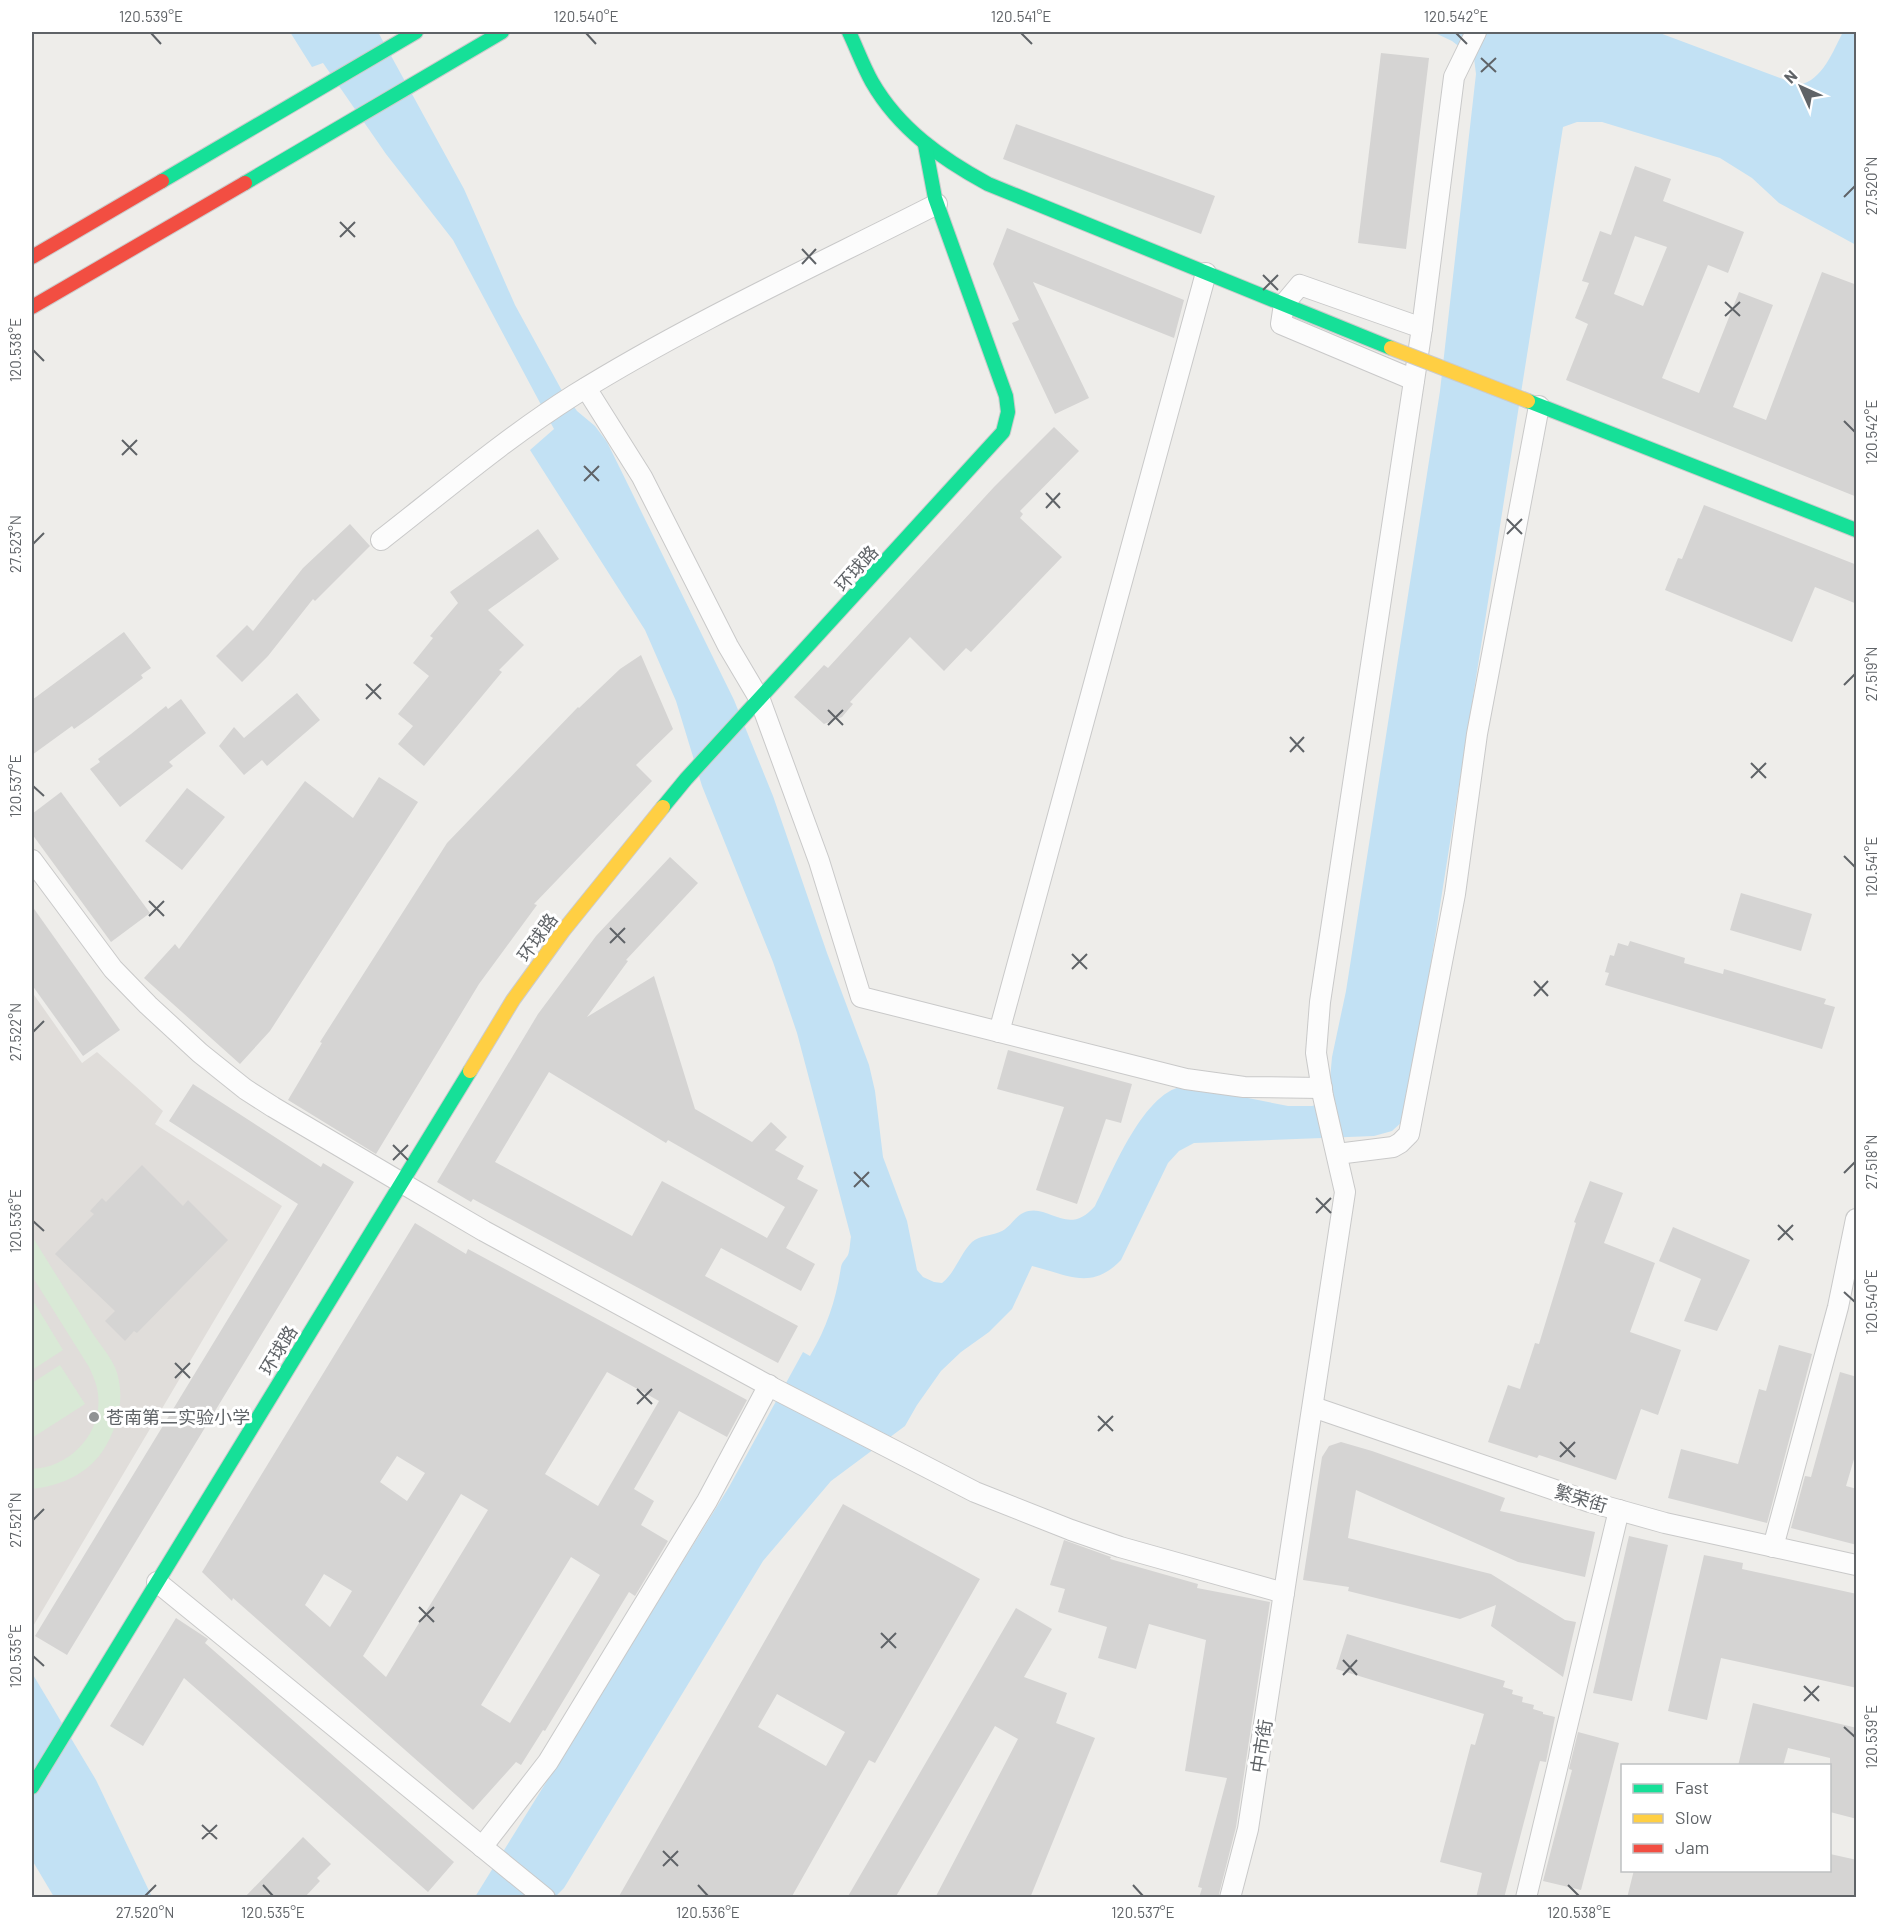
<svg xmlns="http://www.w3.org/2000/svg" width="1888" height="1929" viewBox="0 0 1888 1929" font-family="Barlow,'Noto Sans SC',sans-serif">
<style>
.education{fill:#e0ddda}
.green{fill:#d9e9d6}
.water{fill:#c2e1f4}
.building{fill:#d5d4d3;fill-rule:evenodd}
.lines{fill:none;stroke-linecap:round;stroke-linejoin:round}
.street-casing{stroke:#c9c9c9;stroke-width:22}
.fast-casing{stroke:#cbcbcb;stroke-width:16}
.slow-casing{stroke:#cbcbcb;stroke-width:16}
.jam-casing{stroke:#cbcbcb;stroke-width:16}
.street{stroke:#fcfcfc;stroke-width:20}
.fast{stroke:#16e098;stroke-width:14}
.slow{stroke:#ffcf43;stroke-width:14}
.jam{stroke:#f24e42;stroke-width:14}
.slow-bridge-casing{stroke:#cbcbcb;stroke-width:16;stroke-linecap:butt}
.slow-bridge{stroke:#ffcf43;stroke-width:14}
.ticks{fill:none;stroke:#5f6367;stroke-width:2}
.poi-dot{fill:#919395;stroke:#fff;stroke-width:2}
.labels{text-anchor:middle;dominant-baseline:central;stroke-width:6;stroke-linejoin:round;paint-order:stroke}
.street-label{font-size:18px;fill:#5f6367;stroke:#fff}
.poi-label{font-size:18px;fill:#5f6367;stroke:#fff;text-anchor:start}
.neatline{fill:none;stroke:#5f6367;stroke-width:2}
.ticks-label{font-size:15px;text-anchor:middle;fill:#5f6367}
</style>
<rect width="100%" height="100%" fill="#eeedea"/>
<!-- education -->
<path class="education" d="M32,992L82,1063L97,1052L163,1111L155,1124L282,1206L32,1628Z"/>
<!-- green -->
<g class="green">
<path d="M32,1236C52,1269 73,1301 93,1334C101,1346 113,1359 117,1373C125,1400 118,1428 102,1452C86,1475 59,1486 32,1489V1469C70,1468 103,1433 98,1394C97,1384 93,1376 89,1367L32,1276Z"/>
<path d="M32,1299L63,1350L32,1370Z"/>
<path d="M60,1365L85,1404L32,1438V1383Z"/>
</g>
<!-- water -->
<g class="water">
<path d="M290,32H378L464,189L515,305L561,389L577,411L595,426L607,442L734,700L773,796L827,953L869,1065L875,1091L883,1157L907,1221L917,1270L923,1277L934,1282L942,1283C955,1273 960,1254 972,1242C980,1235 993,1236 1002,1231C1010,1227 1015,1217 1023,1213C1048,1201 1067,1239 1095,1206C1112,1173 1145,1087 1187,1086L1288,1106H1312L1328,1101L1332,1057L1346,991L1440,391L1476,74L1474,58L1452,41L1433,32H1657L1799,85C1823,80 1833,51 1843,32H1856V245L1779,203L1752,178L1720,158L1602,122H1577L1563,127L1421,1026L1404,1120L1392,1131L1374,1136L1194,1143L1179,1151L1168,1163L1121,1260C1091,1291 1069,1275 1032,1266L1012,1309L989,1332L961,1352L941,1371L917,1405L905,1426L831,1481L763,1561L564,1888L555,1897H475L729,1487L803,1352L810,1356C827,1327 836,1300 841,1267C842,1262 845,1260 848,1255C850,1250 850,1242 851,1237L797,1033L773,962L702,786L676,701L645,630L530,450L554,429L453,240L386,154L323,63L312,67Z"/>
<path d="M32,1673L96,1780L152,1897H54L32,1860Z"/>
</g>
<!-- building -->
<g class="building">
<path d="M1381,53L1429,58L1406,249L1358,243Z"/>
<path d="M1016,124L1215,196L1201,234L1003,159Z"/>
<path d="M1635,166L1671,179L1663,201L1744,232L1728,273L1708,265L1662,378L1699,393L1739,292L1773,305L1733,407L1766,420L1822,272L1857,285V497L1566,380L1588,324L1575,318L1589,283L1582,281L1600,231L1611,235ZM1635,236L1667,247L1643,306L1614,294Z"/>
<path d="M1007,228L1184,300L1174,338L1033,282L1089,398L1055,414L1012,323L1019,320L993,264Z"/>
<path d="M1054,427L1079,451L1020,511L1023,514L1020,518L1062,557L971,652L966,648L944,671L910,637L850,702L853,704L842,717L824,724L794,697L824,665L828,668L994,487Z"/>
<path d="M1704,505L1857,565V604L1815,587L1792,642L1665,590L1678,558L1682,559Z"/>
<path d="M350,524L370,546L315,601L313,599L268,656L242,682L216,656L247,625L253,631L303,568Z"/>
<path d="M538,529L559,559L488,610L524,645L499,670L502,672L424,766L398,744L413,726L398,714L429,676L413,663L433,638L430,636L458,603L450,592Z"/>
<path d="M124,632L151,668L141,675L143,678L91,717L74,729L72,726L32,755V700Z"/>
<path d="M641,655L673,729L636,765L652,781L534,904L537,905L479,984L376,1154L288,1100L322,1043L320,1042L447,843L578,707L579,708L620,669Z"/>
<path d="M297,693L320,720L267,766L262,760L244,775L219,746L234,727L244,738Z"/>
<path d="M181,699L206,733L169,762L173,766L120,807L90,769L100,762L98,759L131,734L166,706L168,709Z"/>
<path d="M379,777L418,802L270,1031L240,1064L144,978L175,944L179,949L305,781L353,818Z"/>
<path d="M187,788L225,817L182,870L145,841Z"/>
<path d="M61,792L150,913L111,942L32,834V814Z"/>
<path d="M670,857L698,883L626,960L628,961L587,1017L654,976L695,1109L752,1142L771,1122L787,1137L775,1150L804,1166L797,1179L818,1190L786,1248L815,1264L801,1291L721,1248L705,1276L798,1326L778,1363L473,1199L471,1202L437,1182L538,1014L596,936ZM549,1072L666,1143L668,1140L785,1207L767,1238L662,1181L632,1236L495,1162Z"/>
<path d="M1741,893L1812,914L1801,951L1730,930Z"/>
<path d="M32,906L120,1030L83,1056L32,985Z"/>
<path d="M1630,941L1685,958L1684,963L1723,974L1724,969L1826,999L1824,1004L1835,1007L1822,1049L1605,985L1609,973L1605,972L1610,955L1614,956L1618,943L1628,946Z"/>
<path d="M1008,1050L1132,1084L1121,1123L1106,1119L1077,1204L1036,1190L1064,1107L997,1089Z"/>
<path d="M193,1084L321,1167L323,1163L354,1182L67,1655L35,1636L298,1204L169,1121Z"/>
<path d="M142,1165L183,1206L188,1200L228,1240L137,1333L134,1331L125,1341L105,1321L115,1311L55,1254L94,1214L90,1211L102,1198L106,1202Z"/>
<path d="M1590,1181L1623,1193L1604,1243L1655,1263L1630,1332L1681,1350L1658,1415L1641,1409L1616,1480L1539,1455L1537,1458L1488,1442L1508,1385L1520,1389L1535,1343L1539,1344L1576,1223L1574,1222Z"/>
<path d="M415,1223L466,1254L468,1249L747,1400L727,1437L679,1411L634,1489L654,1501L641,1525L668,1541L635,1596L629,1592L545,1731L543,1730L521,1765L516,1762L473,1810L233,1598L232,1601L202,1572ZM607,1372L659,1401L598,1506L545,1474ZM397,1456L425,1473L407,1501L380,1482ZM461,1494L488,1510L386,1677L363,1656ZM571,1557L600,1575L510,1723L481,1705ZM324,1574L352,1591L330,1627L305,1605Z"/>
<path d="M1673,1227L1750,1260L1717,1331L1684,1321L1701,1279L1659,1261Z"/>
<path d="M1779,1345L1812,1354L1767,1523L1668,1498L1681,1449L1738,1464L1759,1389L1766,1391Z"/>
<path d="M1840,1372L1857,1377V1449L1846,1486L1857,1489V1545L1791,1528L1805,1476L1811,1477Z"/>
<path d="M1341,1442L1372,1451L1505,1498L1500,1511L1595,1532L1585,1577L1518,1562L1356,1490L1348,1538L1491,1574L1565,1620L1576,1622L1563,1677L1491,1626L1496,1605L1460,1619L1348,1591L1349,1587L1303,1580L1322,1457L1329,1446Z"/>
<path d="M843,1504L980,1579L875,1763L869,1760L791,1898H618ZM777,1694L845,1732L826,1766L758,1727Z"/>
<path d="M1629,1536L1668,1545L1632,1701L1593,1693Z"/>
<path d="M1064,1540L1111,1557L1110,1559L1198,1584L1197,1588L1270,1602L1236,1827L1218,1898H1199L1202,1888L1198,1887L1227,1778L1185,1771L1206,1640L1149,1624L1136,1669L1098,1658L1107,1627L1058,1612L1065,1589L1050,1585Z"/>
<path d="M1704,1555L1743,1563L1742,1569L1857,1594V1688L1721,1658L1707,1720L1668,1711Z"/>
<path d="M1016,1608L1052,1629L1024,1677L1067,1693L1056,1723L1095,1738L1030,1898H935L1018,1739L995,1726L895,1898H847Z"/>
<path d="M176,1618L208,1639L205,1643L454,1862L428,1892L184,1678L143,1746L110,1726Z"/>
<path d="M1347,1634L1505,1681L1503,1687L1513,1690L1512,1694L1523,1697L1522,1702L1534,1705L1533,1709L1543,1712V1714L1555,1717L1546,1762L1540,1761L1504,1898H1476L1482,1873L1440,1862L1471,1744L1475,1745L1484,1714L1336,1669Z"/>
<path d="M1753,1703L1857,1728V1819L1830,1812V1758L1788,1748L1783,1766H1738Z"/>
<path d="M1578,1732L1619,1743L1581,1890L1543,1881L1572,1770L1569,1769Z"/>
<path d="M303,1837L331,1864L317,1878L320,1881L304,1898H244Z"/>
<path d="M1830,1854L1857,1860L1855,1898H1627L1634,1870H1830Z"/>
</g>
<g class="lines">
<!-- street casing -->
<g class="street-casing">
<g id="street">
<path d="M1414,380L1281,324L1284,304L1300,285L1422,328"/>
<path d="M586,388L642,477L728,646L760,700L819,861L861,997L1186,1079L1244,1087L1322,1088"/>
<path d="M381,540C444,491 506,438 574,395C690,323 815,266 937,204"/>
<path d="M32,860L113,969L148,1005L200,1053L245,1089L273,1107L402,1183L484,1231L773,1388L975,1492L1071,1530L1120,1547L1284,1593"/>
<path d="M999,1032L1206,273"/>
<path d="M1337,1154L1393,1147L1400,1143L1409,1134L1455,894L1477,734L1539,406"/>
<path d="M1313,1407L1590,1502L1665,1523L1856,1565"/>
<path d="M1773,1547L1838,1307L1856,1219"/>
<path d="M157,1582L545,1898"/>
<path d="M482,1847L548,1762L707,1501L769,1385"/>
<path d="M1230,1898L1248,1829L1345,1192L1323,1096L1316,1053L1320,1002L1422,328L1454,77L1476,32"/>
<path d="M1526,1898L1619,1510"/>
</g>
</g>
<!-- fast casing -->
<g class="fast-casing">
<g id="fast">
<path d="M849,32C857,49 863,66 872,82C899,129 942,159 988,184L1391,348"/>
<path d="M162,181L416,32"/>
<path d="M245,183L502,32"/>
<path d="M1528,401L1856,530"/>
<path d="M663,807L686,779L1003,432L1008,412L1006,396L935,198L925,145"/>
<path d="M32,1787L470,1071"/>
</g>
</g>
<!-- slow casing -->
<g class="slow-casing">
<path id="slow" d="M470,1071L513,1000L563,931L663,807"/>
</g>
<!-- jam casing -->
<g class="jam-casing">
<g id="jam">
<path d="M32,257L162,181"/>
<path d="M32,307L245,183"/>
</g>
</g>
<!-- street -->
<use href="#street" class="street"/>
<!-- fast -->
<use href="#fast" class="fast"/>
<!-- slow -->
<use href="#slow" class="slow"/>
<!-- jam -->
<use href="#jam" class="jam"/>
<!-- slow-bridge casing -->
<g class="slow-bridge-casing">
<path id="slow-bridge" d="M1391,348L1528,401"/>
</g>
<!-- slow-bridge -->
<use href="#slow-bridge" class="slow-bridge"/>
</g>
<!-- ticks -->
<path class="ticks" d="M151,33L161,44M586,33L596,44M1021,33L1032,44M1456,33L1467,44M1481,58L1496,72M1481,72L1496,58M1844,197L1855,186M340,222L355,237M340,237L355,222M802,249L816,264M802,264L816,249M1263,275L1278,290M1263,290L1278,275M1725,302L1740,316M1725,316L1740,302M33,350L44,361M1844,421L1855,432M122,440L137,455M122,455L137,440M584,466L599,481M584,481L599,466M1046,493L1060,508M1046,508L1060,493M1507,519L1522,534M1507,534L1522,519M33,544L44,533M366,684L381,699M1844,685L1855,674M366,699L381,684M828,710L843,725M828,725L843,710M1290,737L1304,752M1290,752L1304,737M1751,763L1766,778M1751,778L1766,763M33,786L44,796M1844,856L1855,867M149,901L164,916M149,916L164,901M610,928L625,943M610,943L625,928M1072,954L1087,969M1072,969L1087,954M1534,981L1548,996M1534,996L1548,981M33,1032L44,1021M393,1145L408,1160M393,1160L408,1145M854,1172L869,1187M1844,1173L1855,1162M854,1187L869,1172M1316,1198L1331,1213M1316,1213L1331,1198M33,1221L44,1231M1778,1225L1793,1240M1778,1240L1793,1225M1844,1292L1855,1302M175,1363L190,1378M175,1378L190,1363M637,1389L652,1404M637,1404L652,1389M1098,1416L1113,1431M1098,1431L1113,1416M1560,1442L1575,1457M1560,1457L1575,1442M33,1520L44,1509M419,1607L434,1622M419,1622L434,1607M881,1633L896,1648M881,1648L896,1633M33,1656L44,1666M1343,1660L1357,1675M1343,1675L1357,1660M1804,1686L1819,1701M1804,1701L1819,1686M1844,1727L1855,1737M202,1825L217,1839M202,1839L217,1825M663,1851L678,1866M663,1866L678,1851M263,1885L273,1896M698,1885L708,1896M1133,1885L1143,1896M1568,1885L1579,1896M145,1896L156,1885"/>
<!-- markers -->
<circle class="poi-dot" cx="94" cy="1417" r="6"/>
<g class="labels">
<!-- street labels -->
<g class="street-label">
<text transform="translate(856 568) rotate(-48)">环球路</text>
<text transform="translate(537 937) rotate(-54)">环球路</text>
<text transform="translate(278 1350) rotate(-59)">环球路</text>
<text transform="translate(1581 1498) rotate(17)">繁荣街</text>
<text transform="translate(1261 1746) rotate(-81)">中市街</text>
</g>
<!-- poi labels -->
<g class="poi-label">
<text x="106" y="1417">苍南第二实验小学</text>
</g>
</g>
<!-- border -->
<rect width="1888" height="1929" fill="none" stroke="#ffffff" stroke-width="66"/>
<!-- legend -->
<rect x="1621" y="1764" width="210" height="108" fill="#ffffff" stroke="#bfc1c2" stroke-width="1.5"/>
<rect x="1633" y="1784" width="30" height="9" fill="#16e098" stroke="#bfc1c2" stroke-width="1.5"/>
<text x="1675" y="1794" font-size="18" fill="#5f6367">Fast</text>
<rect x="1633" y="1814" width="30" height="9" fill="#ffcf43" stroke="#bfc1c2" stroke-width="1.5"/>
<text x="1675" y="1824" font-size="18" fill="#5f6367">Slow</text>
<rect x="1633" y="1844" width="30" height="9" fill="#f24e42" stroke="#bfc1c2" stroke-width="1.5"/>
<text x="1675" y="1854" font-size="18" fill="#5f6367">Jam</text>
<!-- north arrow -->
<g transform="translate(1801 87) rotate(315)" stroke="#ffffff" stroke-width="4.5" paint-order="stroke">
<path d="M0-4.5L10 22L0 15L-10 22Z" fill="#5f6367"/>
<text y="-9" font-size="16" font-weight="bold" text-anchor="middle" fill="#5f6367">N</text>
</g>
<rect x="33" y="33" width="1822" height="1863" class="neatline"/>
<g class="ticks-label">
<text x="151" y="22">120.539°E</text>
<text x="586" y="22">120.540°E</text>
<text x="1021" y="22">120.541°E</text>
<text x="1456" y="22">120.542°E</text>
<text transform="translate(1872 186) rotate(-90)" y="5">27.520°N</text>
<text transform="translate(16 350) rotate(-90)" y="5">120.538°E</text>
<text transform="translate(1872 432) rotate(-90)" y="5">120.542°E</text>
<text transform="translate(16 544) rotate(-90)" y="5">27.523°N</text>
<text transform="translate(1872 674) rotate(-90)" y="5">27.519°N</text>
<text transform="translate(16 786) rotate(-90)" y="5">120.537°E</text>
<text transform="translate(1872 867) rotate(-90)" y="5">120.541°E</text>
<text transform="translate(16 1032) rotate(-90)" y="5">27.522°N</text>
<text transform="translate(1872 1162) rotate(-90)" y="5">27.518°N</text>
<text transform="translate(16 1221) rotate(-90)" y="5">120.536°E</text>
<text transform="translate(1872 1302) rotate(-90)" y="5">120.540°E</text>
<text transform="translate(16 1520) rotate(-90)" y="5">27.521°N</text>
<text transform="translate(16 1656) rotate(-90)" y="5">120.535°E</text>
<text transform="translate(1872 1737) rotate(-90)" y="5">120.539°E</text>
<text x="145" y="1918">27.520°N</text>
<text x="273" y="1918">120.535°E</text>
<text x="708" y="1918">120.536°E</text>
<text x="1143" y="1918">120.537°E</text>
<text x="1579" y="1918">120.538°E</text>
</g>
</svg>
